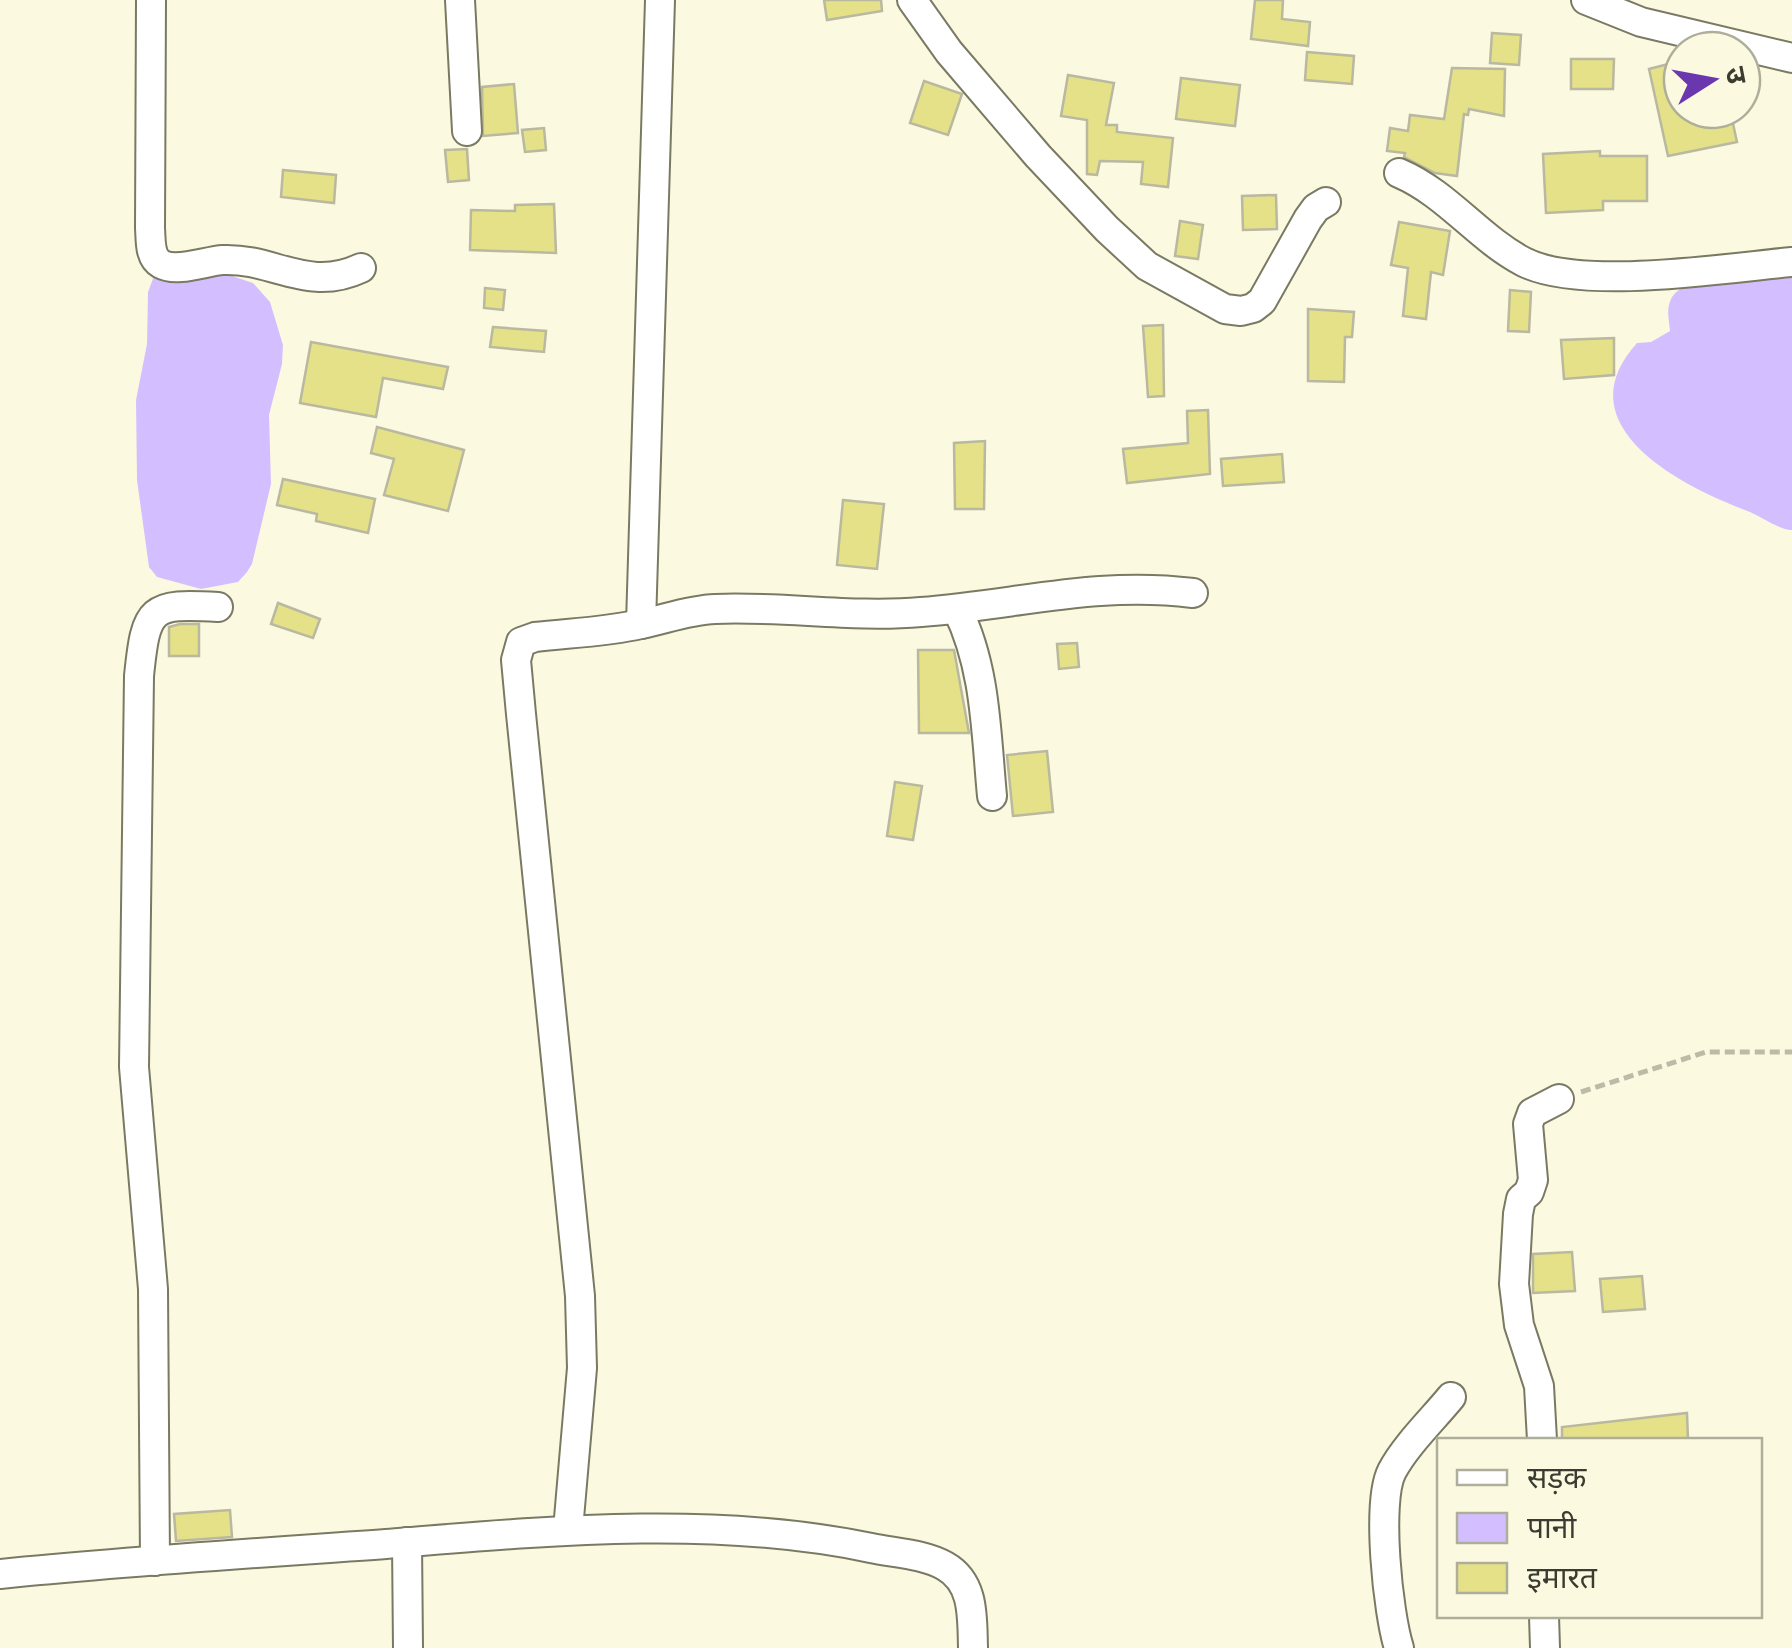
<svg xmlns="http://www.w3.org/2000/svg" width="1792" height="1648" viewBox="0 0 1792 1648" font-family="Ubuntu,'Noto Sans Devanagari',sans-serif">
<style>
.water{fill:#d3bfff}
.building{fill:#e5e188;stroke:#b9b8a0;stroke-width:2.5}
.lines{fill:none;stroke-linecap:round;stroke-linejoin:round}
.minor-casing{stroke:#7a7963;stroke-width:32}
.path{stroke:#bcbba7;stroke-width:5;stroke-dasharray:10 5;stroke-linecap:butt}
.minor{stroke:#fff;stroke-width:28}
</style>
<rect width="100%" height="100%" fill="#fbfae1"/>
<!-- water -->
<g class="water">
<path d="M1792,266V530C1777,529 1764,518 1750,512C1685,488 1561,427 1637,343L1651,342L1670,331C1669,320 1666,309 1671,299C1684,273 1763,270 1792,266Z"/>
<path d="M166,272L223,273L253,283L270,302L283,345L282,364L269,415L271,484L252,564L247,572L238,582L201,589L157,577L149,567L137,480L136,400L147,344L148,292L154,276Z"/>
</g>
<!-- building -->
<g class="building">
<path d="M824,0H881L882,11L827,20Z"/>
<path d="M1255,0H1283L1282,19L1310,22L1308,46L1251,39Z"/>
<path d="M1492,33L1521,35L1519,65L1490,63Z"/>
<path d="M1307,52L1354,56L1352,84L1305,80Z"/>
<path d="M1571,59H1614L1613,89H1571Z"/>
<path d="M1676,62L1682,87V110H1730L1737,142L1668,156L1649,69Z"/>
<path d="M1452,68L1505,69L1504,116L1469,109L1468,115L1464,114L1457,176L1435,173L1404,157L1405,153L1387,151L1390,128L1408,131L1410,115L1444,119Z"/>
<path d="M1068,75L1114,83L1106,125H1117V132L1173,138L1168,187L1141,184L1143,162L1100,161L1097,175L1087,174V120L1061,116Z"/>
<path d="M1181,78L1240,85L1235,126L1176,119Z"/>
<path d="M924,81L962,94L948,135L910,123Z"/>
<path d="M514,84L518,133L483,136L482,87Z"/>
<path d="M544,128L546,150L525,152L522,130Z"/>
<path d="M467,149L469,180L448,182L445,150Z"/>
<path d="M1600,151V156H1647V201H1603V210L1546,213L1543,154Z"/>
<path d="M283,170L336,175L334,203L281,197Z"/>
<path d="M1276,195L1277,229L1243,230L1242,196Z"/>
<path d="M554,204L556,253L470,250L471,210L515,211V205Z"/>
<path d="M1180,221L1203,225L1198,259L1175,256Z"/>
<path d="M1399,222L1450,231L1443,275L1431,272L1426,319L1403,316L1408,268L1391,265Z"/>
<path d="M485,288L505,290L503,310L484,308Z"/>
<path d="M1510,290L1531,292L1529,332L1508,331Z"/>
<path d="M1308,309L1354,312L1352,337H1345L1344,382L1308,381Z"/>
<path d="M1163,325L1164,396L1148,397L1143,326Z"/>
<path d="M493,327L546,331L544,352L490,347Z"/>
<path d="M1614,338V375L1564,379L1561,340Z"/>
<path d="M311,342L448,367L443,389L383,378L376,417L300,403Z"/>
<path d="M1208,410L1210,474L1127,483L1123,449L1188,443L1187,411Z"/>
<path d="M377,427L464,450L448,511L384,495L394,459L371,453Z"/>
<path d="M985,441L984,509H955L954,443Z"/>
<path d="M1282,454L1284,482L1223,486L1221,459Z"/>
<path d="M283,479L375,499L368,533L316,521L317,514L277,505Z"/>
<path d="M843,500L884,504L877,569L837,565Z"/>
<path d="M278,603L320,619L313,638L271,624Z"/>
<path d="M180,624H199V656H169V627Z"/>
<path d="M1077,643L1079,667L1059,669L1057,644Z"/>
<path d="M918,650H954L969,733H919Z"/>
<path d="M1047,751L1053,812L1013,816L1007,755Z"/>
<path d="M895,782L922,786L913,840L887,836Z"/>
<path d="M1572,1252L1575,1291L1533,1293V1254Z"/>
<path d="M1642,1276L1645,1309L1603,1312L1600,1279Z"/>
<path d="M1687,1413L1688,1440H1562V1427Z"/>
<path d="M230,1510L232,1537L176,1541L174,1514Z"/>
</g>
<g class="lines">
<!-- minor casing -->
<g class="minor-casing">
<g id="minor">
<path d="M151,0L150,228C151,240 149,257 161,264C177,273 206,261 223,260C274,258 308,293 361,268"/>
<path d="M460,0L467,131"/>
<path d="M912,0L949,52L1038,156L1107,229L1147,266L1225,309L1241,311L1253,308L1262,301L1308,219L1316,208L1326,202"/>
<path d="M1586,0L1641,22L1792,58"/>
<path d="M1399,173C1448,194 1478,238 1524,262C1581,291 1727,268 1792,262"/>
<path d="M957,609C986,667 986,733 992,796"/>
<path d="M641,624L660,0"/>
<path d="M1542,1440L1539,1386L1519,1325L1514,1284L1518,1214L1521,1199L1529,1192L1533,1180L1528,1124L1532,1113L1559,1099"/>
<path d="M568,1530L582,1368L580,1296L521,714L516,660L521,642L535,637C570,633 606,632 641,624C666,619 689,610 715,609C784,606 852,618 921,612C1016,605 1095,581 1193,593"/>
<path d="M407,1542L408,1648"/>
<path d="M155,1561L153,1289L134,1067L139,676C146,607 150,603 218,607"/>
<path d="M0,1574C129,1561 258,1553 386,1544C546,1531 713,1515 871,1548C895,1553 924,1554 945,1566C975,1583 972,1618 973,1648"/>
<path d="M1544,1616L1545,1648"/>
<path d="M1399,1648C1388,1614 1376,1501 1392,1471C1405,1446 1433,1419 1451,1397"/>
</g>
</g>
<!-- path -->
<path class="path" d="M1581,1092L1706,1052H1792"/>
<!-- minor -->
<use href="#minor" class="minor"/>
</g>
<!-- legend -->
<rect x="1437" y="1438" width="325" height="180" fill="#fbfae1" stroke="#aeae9b" stroke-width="2.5"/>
<rect x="1457" y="1470" width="50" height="15" fill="#ffffff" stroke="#aeae9b" stroke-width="2.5"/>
<text x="1527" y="1488" font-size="30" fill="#3b3b31">सड़क</text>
<rect x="1457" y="1513" width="50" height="30" fill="#d3bfff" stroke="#aeae9b" stroke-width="2.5"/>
<text x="1527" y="1538" font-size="30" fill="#3b3b31">पानी</text>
<rect x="1457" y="1563" width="50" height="30" fill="#e5e188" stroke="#aeae9b" stroke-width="2.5"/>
<text x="1527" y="1588" font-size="30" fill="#3b3b31">इमारत</text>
<!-- north arrow -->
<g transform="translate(1712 80) rotate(79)"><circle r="48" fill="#fbfae1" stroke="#aeae9b" stroke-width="2.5"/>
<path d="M0-8L18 38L0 25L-18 38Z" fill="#6a37af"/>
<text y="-15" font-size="28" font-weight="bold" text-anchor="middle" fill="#3b3b31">उ</text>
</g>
</svg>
